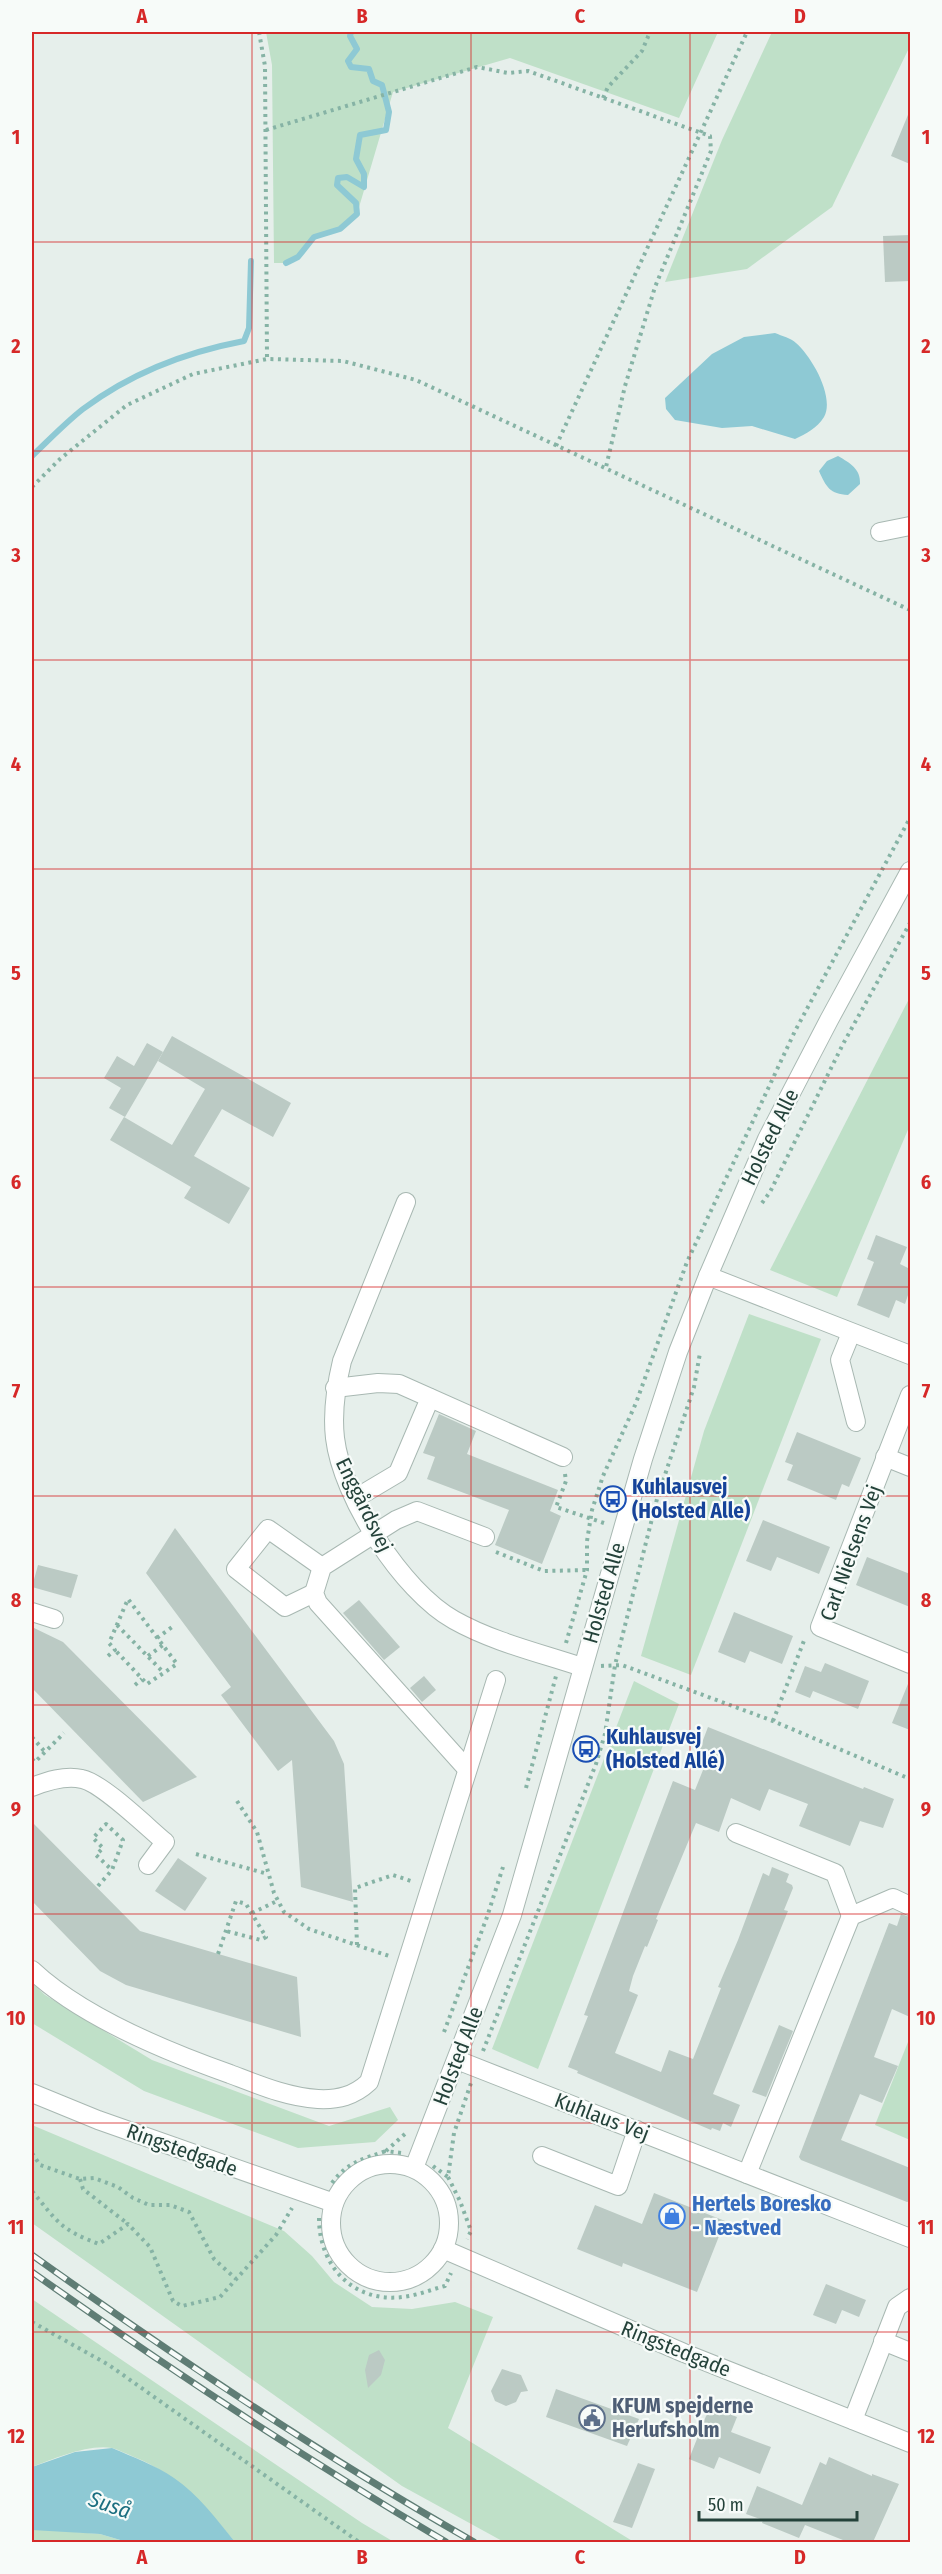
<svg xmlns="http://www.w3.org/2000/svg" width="942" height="2574" viewBox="0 0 942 2574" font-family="'Fira Sans Condensed',sans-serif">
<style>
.green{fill:#bfe0c8}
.water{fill:#8ec9d4}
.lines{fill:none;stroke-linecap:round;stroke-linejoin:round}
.stream{stroke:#8ec9d4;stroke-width:6}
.building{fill:#bbcac4}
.minor-casing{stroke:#a8b8b2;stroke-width:20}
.path{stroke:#86b3a5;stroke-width:4;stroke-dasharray:3 4.5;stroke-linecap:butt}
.minor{stroke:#fff;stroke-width:18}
.rail-casing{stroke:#5f7d75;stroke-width:7}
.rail{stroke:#f7fbf9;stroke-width:4.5;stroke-dasharray:14;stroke-linecap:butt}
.grid{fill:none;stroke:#d62828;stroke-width:1.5;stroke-opacity:0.55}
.labels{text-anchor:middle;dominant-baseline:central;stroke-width:4.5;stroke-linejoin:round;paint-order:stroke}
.street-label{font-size:21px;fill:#24423a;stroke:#f7fbf9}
.transit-label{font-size:21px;font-weight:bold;fill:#164399;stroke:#f7fbf9;text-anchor:start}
.shop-label{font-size:21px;font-weight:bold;fill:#366cbe;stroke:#f7fbf9;text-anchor:start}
.service-label{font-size:21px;font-weight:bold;fill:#4e5e75;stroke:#f7fbf9;text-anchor:start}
.water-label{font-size:22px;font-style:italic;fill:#1c6f80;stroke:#f7fbf9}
.neatline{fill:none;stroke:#d62828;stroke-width:2}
.grid-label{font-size:20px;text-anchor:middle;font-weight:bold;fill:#d62828}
</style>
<rect width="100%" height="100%" fill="#e6efeb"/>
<!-- green -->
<g class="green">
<path d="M266,32H718L679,118L510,58L393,92L357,214L340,229L314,237L298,257L286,263H274L272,65Z"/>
<path d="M772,32H910V46L832,207L747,269L665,282L722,140Z"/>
<path d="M910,997V1125L837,1297L770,1270Z"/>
<path d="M749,1314L821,1339L691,1675L641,1656L704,1431Z"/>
<path d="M634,1681L679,1704L538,2069L492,2049Z"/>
<path d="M32,1983L45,1995L152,2060L329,2126L390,2107L398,2120L375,2142L298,2148L144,2091L32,2023Z"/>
<path d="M910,2037V2140L875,2125Z"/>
<path d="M32,2125L284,2231L312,2256L334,2282L372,2307L412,2309L455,2302L493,2317L448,2428L634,2542H504L402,2486L32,2223Z"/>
<path d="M32,2299L362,2523L394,2542H235C206,2507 177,2474 134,2457C127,2454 119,2450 112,2448C87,2444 54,2459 32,2467Z"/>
<path d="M37,2529L100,2534L127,2542H32V2530Z"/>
</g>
<!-- water -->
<g class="water">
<path d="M775,333C782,336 791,338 796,343C812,357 835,397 824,417C817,428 806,434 795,439L752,426L722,428L675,420L666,409L665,398L712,354L744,337Z"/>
<path d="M838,456C850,463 861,469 860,484L848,495C830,494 826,487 819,471L827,461Z"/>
<path d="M112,2448C133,2457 155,2465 174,2478C198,2494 217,2520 235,2542H127L100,2534L32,2530V2467L75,2452Z"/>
</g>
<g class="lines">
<!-- stream -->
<g class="stream">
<path d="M286,263L298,257L314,237L340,229L357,214L356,203L337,185L338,178L347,177L364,187V174L356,159L360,135L386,130L389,112L382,85L373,81L369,69L351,67L348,61L357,49L350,36L351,32"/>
<path d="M32,456C48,441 65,423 83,409C131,373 186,352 244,341L249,328L251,261"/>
</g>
</g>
<!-- building -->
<g class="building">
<path d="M910,110V164L891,156Z"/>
<path d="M910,235V281L885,282L883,236Z"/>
<path d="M172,1036L291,1103L273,1137L222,1109L194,1156L250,1188L229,1224L184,1198L191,1187L110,1140L124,1117L172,1145L205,1089L158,1061Z"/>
<path d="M147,1043L163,1052L125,1117L109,1108L121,1088L104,1078L117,1056L134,1066Z"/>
<path d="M876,1235L907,1247L900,1264L910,1269V1289L905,1304L896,1300L889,1318L857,1305L874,1262L867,1259Z"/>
<path d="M439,1414L476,1431L467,1454L558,1490L550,1511L561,1516L542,1564L495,1545L509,1510L427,1479L435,1457L423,1453Z"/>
<path d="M797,1432L861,1458L849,1487L842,1484L836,1500L787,1480L793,1465L785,1462Z"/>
<path d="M763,1520L830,1547L819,1574L777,1557L771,1571L746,1561Z"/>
<path d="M175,1528L334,1741L344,1764L353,1902L301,1887L292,1760L278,1771L221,1695L231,1687L146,1573Z"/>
<path d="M867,1557L910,1574V1607L856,1585Z"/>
<path d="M38,1565L78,1575L71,1598L32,1587Z"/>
<path d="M359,1600L400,1647L384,1660L343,1613Z"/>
<path d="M734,1612L793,1636L782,1664L750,1651L745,1663L718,1652Z"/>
<path d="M32,1627L63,1642L197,1777L143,1802L32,1688Z"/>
<path d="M825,1663L869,1681L858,1709L813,1691L810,1698L795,1692L805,1666L821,1672Z"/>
<path d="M424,1676L436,1690L422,1702L410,1688Z"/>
<path d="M910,1679V1730L892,1723Z"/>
<path d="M708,1727L863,1789L864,1787L894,1799L883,1828L860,1821L850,1846L799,1826L808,1804L769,1789L760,1811L731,1798L719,1832L696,1823L656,1919L658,1920L647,1947L645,1946L633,1976L629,1991L638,1995L615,2053L661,2072L669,2050L693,2059L721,1988L718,1987L738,1940L763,1873L769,1876L772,1867L789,1874L786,1882L792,1885L793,1888L784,1910L788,1911L713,2094L740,2105L731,2127L723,2123L720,2131L712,2128L711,2130L577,2073L578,2071L568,2067L588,2016L584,2015L673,1781L695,1790L707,1760L697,1756Z"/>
<path d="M32,1822L140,1931L297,1977L301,2037L126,1985L100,1971L32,1901Z"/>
<path d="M178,1858L207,1878L185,1911L155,1891Z"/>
<path d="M901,1914L910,1917V2017L892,2009L874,2057L898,2066L882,2103L860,2094L841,2140L910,2168V2201L907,2202L801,2160L799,2157L889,1923L897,1926Z"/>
<path d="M779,2025L793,2031L766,2097L752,2092Z"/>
<path d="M654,2193L725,2221L697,2292L623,2263L622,2267L577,2249L595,2205L642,2224Z"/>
<path d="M826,2284L866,2300L859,2317L842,2310L836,2324L813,2315Z"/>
<path d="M379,2350L385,2360L381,2375L368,2388L365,2370L369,2355Z"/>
<path d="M502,2369L521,2375L528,2391L521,2392L516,2402L506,2406L495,2401L491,2391Z"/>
<path d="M556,2389L639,2419L627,2446L546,2417Z"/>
<path d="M710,2406L737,2417L731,2432L771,2447L760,2474L719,2457L714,2469L689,2459Z"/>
<path d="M829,2457L872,2476V2474L899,2484L873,2542H848L805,2525L799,2538L762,2523L763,2520L746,2514L757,2486L802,2505L820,2462L826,2465Z"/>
<path d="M638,2463L655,2469L632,2528L613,2522Z"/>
</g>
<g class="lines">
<!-- minor casing -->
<g class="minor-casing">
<g id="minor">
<path d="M880,532L910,526"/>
<path d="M406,1202L342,1361C336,1386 332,1412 335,1438C342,1497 402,1591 454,1620C493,1642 540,1653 582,1667"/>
<path d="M708,1276L910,1355"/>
<path d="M851,1333L840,1360L856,1422"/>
<path d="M335,1388L378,1383L399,1384L563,1457"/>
<path d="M910,1395L820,1627L910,1664"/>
<path d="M885,1457L910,1467"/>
<path d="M356,1498L398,1473L430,1398"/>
<path d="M314,1593L285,1607L236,1569L268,1529L322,1567"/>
<path d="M32,1612L54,1619"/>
<path d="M467,1769L318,1603L314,1593L322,1567L396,1520L417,1511L485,1537"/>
<path d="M32,1787C47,1781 65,1775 82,1779C102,1783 147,1827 165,1842L148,1865"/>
<path d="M736,1833L835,1873L851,1916"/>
<path d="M32,1970C82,2017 165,2051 230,2074C259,2085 287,2097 318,2099C338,2100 354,2096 369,2082L496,1680"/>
<path d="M457,2060L910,2238"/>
<path d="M32,2093L98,2120L334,2203"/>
<path d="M542,2156L618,2186L637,2130"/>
<circle cx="390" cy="2223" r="59"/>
<path d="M414,2168L512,1915L643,1459L678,1352L708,1276L767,1139L829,1020L910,871"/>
<path d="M747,2174L851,1916L893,1898L910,1906"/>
<path d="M443,2249L684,2353L910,2443"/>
<path d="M883,2341L910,2352"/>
<path d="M853,2420L897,2307L910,2298"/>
</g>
</g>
<!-- path -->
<g class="path">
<path d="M259,32L265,66L267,359"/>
<path d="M603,98L608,87L642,51L650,32"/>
<path d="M266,130L477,67L508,73L528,71L710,136L711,151L655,287L625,386L606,467"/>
<path d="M556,446L747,32"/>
<path d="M32,487L60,459L127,405L193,374L267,359L343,361L416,380L910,610"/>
<path d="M762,1203L770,1192L843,1044L910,923"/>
<path d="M565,1474L566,1481L556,1507L607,1524"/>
<path d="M496,1552L544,1571L587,1570"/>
<path d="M117,1625L164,1673"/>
<path d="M157,1638L175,1625"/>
<path d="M566,1643L587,1570V1541L592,1510L603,1476L636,1403L687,1262L795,1031L910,818"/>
<path d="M108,1656L115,1650L109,1643L128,1599L177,1664L147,1684L115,1650"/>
<path d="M148,1656L163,1645"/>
<path d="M601,1666L622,1665L773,1721L910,1779"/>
<path d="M135,1685L142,1679"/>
<path d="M773,1721L805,1638"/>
<path d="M32,1737L45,1752"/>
<path d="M32,1759L35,1762L64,1733"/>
<path d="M526,1788L556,1676"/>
<path d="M237,1801L257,1832L274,1893L284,1912L309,1929L389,1956"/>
<path d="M196,1854L268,1874"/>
<path d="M98,1886L112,1870L123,1840L106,1824L93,1838L103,1848L96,1855L112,1870"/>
<path d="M252,1913L277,1901"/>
<path d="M357,1945L355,1888L393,1875L414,1882"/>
<path d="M218,1954L236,1901L246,1904L266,1937L261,1940L226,1931"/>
<path d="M444,2032L487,1917L503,1867"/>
<path d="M483,2051L596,1764L605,1734L615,1665L657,1499L694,1387L700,1353"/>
<path d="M32,2153L40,2165L80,2179L94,2178L118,2187L133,2198L149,2205H170L189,2212L214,2259L236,2279"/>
<path d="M401,2153L386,2151L405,2134"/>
<path d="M433,2166L448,2177L454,2133L471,2083"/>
<path d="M448,2177L460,2201L471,2231L467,2239"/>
<path d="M80,2179L83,2189L128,2224"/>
<path d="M332,2183C347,2162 363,2159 386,2151"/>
<path d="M32,2191C58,2222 59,2229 99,2244L128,2224L150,2247L173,2301L182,2306L220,2297L276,2235L292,2208"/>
<path d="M319,2218C319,2269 357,2306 409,2296C421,2294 433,2289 445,2286L451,2273"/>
<path d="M32,2322L109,2365L359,2542"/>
</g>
<!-- minor -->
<use href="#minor" class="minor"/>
<!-- rail casing -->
<g class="rail-casing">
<g id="rail">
<path d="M32,2255C175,2357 321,2455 474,2542"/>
<path d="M32,2272C166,2367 304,2458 446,2542"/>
</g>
</g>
<!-- rail -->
<use href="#rail" class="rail"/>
</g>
<!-- grid -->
<path class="grid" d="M252,32V2542M471,32V2542M690,32V2542M32,242H910M32,451H910M32,660H910M32,869H910M32,1078H910M32,1287H910M32,1496H910M32,1705H910M32,1914H910M32,2123H910M32,2332H910"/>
<!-- icons -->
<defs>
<g id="bus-ring" transform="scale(1.35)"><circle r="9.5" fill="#f7fbf9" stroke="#1a4fb4" stroke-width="1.5"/><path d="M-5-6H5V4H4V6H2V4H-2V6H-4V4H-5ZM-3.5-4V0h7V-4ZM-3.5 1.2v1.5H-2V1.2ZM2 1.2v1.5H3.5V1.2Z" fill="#1a4fb4"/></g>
<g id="shop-ring" transform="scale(1.35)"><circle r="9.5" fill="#f7fbf9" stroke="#3f7fe0" stroke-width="1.5"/><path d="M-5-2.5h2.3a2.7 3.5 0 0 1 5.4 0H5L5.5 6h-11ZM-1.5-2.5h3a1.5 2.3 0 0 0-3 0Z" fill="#3f7fe0"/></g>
<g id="civic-ring" transform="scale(1.35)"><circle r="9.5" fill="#f7fbf9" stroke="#5c6f8a" stroke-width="1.5"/><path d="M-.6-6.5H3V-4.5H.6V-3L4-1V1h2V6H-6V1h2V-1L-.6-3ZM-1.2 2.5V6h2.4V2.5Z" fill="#5c6f8a"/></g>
</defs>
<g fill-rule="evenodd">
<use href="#bus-ring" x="613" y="1499"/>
<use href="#bus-ring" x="586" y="1749"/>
<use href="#shop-ring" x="672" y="2216"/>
<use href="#civic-ring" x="592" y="2418"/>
</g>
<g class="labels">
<!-- street labels -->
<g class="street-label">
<text transform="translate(770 1137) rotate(-64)">Holsted Alle</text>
<text transform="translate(364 1505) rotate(64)">Enggårdsvej</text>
<text transform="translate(851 1553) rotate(-70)">Carl Nielsens Vej</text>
<text transform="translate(604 1593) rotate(-74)">Holsted Alle</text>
<text transform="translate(458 2056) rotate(-69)">Holsted Alle</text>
<text transform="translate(602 2117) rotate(21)">Kuhlaus Vej</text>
<text transform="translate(182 2150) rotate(20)">Ringstedgade</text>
<text transform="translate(676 2349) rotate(22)">Ringstedgade</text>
</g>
<!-- transit labels -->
<g class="transit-label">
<text x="632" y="1487">Kuhlausvej<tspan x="632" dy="24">(Holsted Alle)</tspan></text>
<text x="606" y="1737">Kuhlausvej<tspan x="606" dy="24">(Holsted Allé)</tspan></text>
</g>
<!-- shop labels -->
<g class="shop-label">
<text x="692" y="2204">Hertels Boresko<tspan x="692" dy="24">- Næstved</tspan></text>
</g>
<!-- service labels -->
<g class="service-label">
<text x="612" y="2406">KFUM spejderne<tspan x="612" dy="24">Herlufsholm</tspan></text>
</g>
<!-- water labels -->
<g class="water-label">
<text transform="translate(110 2505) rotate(19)">Suså</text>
</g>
</g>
<!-- border -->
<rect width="942" height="2574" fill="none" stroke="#f7fbf9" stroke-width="66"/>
<!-- scale -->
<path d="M699 2511v9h158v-9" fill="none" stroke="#24423a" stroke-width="3"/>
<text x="708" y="2511" font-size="18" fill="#24423a" stroke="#f7fbf9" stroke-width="4.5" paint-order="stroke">50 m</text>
<rect x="33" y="33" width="876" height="2508" class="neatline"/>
<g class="grid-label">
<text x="142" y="23">A</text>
<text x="362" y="23">B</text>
<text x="580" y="23">C</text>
<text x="800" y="23">D</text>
<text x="16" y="144">1</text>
<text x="926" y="144">1</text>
<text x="16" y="353">2</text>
<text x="926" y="353">2</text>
<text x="16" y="562">3</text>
<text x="926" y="562">3</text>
<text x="16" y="771">4</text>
<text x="926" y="771">4</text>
<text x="16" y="980">5</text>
<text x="926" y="980">5</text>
<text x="16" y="1189">6</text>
<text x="926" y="1189">6</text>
<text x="16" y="1398">7</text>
<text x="926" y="1398">7</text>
<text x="16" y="1607">8</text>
<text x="926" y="1607">8</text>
<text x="16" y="1816">9</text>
<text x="926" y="1816">9</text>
<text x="16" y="2025">10</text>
<text x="926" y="2025">10</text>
<text x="16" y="2234">11</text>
<text x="926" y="2234">11</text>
<text x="16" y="2443">12</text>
<text x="926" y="2443">12</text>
<text x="142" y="2564">A</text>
<text x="362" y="2564">B</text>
<text x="580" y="2564">C</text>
<text x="800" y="2564">D</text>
</g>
</svg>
